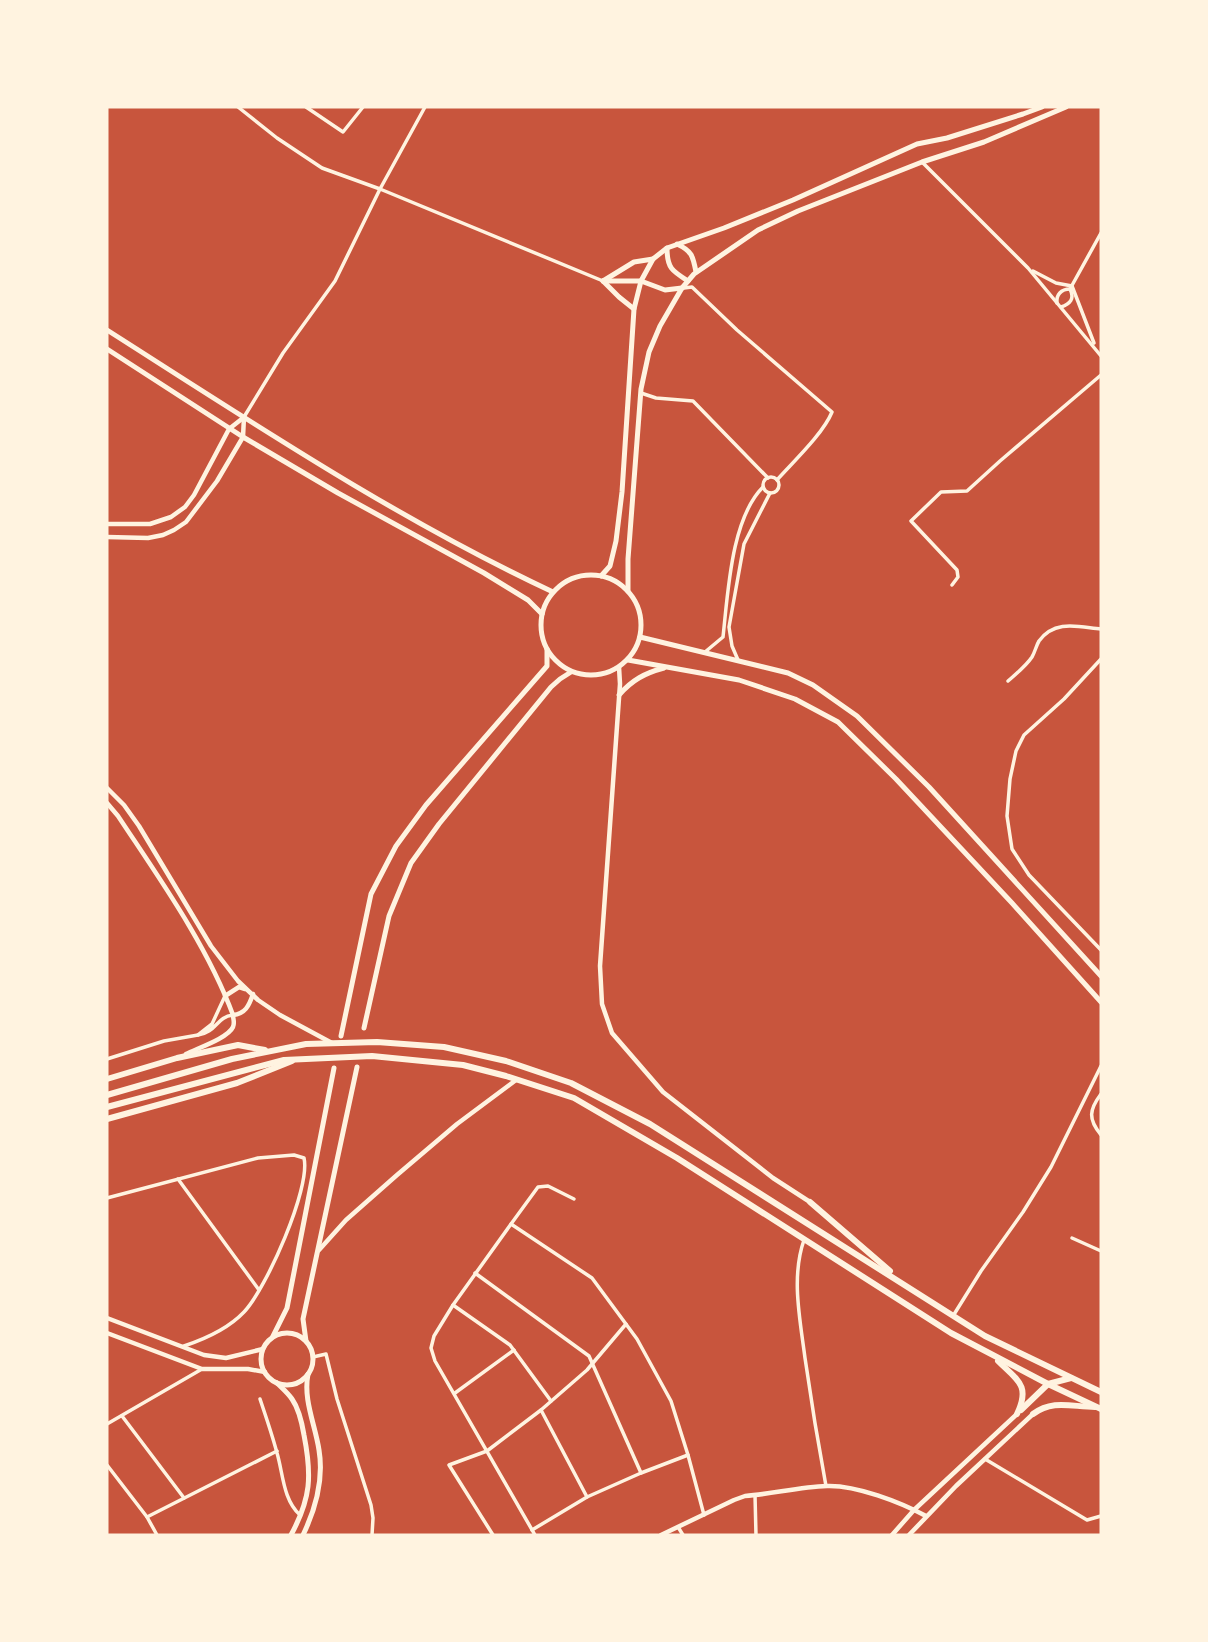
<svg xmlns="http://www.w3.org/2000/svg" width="1208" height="1642" viewBox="0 0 1208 1642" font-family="'Fira Sans Condensed',sans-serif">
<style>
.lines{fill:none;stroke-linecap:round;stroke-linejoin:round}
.minor{stroke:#fff3e0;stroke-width:3.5}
.tertiary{stroke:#fff3e0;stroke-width:4.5}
.secondary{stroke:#fff3e0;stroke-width:5}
.trunk{stroke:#fff3e0;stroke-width:6}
</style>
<rect width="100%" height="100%" fill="#c8553d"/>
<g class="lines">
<!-- minor -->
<g class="minor">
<path d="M238,107L277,138L322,168L380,189L603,281"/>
<path d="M306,107L343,132L363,107"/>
<path d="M923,163L1028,268L1101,356"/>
<path d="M1033,271L1056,283L1072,286L1094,343"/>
<path d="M684,288L692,287L737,330L832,412C823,434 793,462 777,480"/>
<path d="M1057,303C1056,295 1061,289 1070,289"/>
<path d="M1061,307C1070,304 1075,299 1070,289L1101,233"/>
<path d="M641,393L656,398L693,401L768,478"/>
<path d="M244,417L283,353L335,281L380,189L425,107"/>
<circle cx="771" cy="485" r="8"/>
<path d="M952,585L958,577L957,570L911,521L941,492L967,491L1000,461L1101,375"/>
<path d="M705,652L723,637C728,593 731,519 763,487"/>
<path d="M1101,659L1064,699L1024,735L1016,751L1010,779L1007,816L1012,849L1029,875L1101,950"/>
<path d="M738,660L732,646L729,627L744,544L770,493"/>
<path d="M1008,681C1016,674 1026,666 1032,657C1035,652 1036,646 1039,641C1055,619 1079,627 1101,629"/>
<path d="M225,996L212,1024L198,1035C217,1032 216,1017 233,1015"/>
<path d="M107,1059L164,1041L198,1035"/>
<path d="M1101,1094C1089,1110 1088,1119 1101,1135"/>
<path d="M178,1179L259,1290"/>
<path d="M107,1198L258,1158L294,1155L304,1158C311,1188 266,1289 244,1312C228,1329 205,1339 184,1346"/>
<path d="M511,1224L538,1187L548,1186L574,1199"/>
<path d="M1072,1238L1101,1251"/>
<path d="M804,1240C791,1277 800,1319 805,1358C811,1400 818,1443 826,1486"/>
<path d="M475,1273L589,1356L641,1473"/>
<path d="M453,1305L510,1345L551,1401"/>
<path d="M953,1316L981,1271L1023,1212L1051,1167L1101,1066"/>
<path d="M313,1357L326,1354L337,1399L371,1505L373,1518L372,1535"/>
<path d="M455,1393L514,1350"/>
<path d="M260,1399C266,1417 272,1434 277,1453C283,1473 283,1500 300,1515"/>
<path d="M541,1410L587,1497L641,1473L688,1455"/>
<path d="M122,1416L184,1498"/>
<path d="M107,1424L202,1369"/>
<path d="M985,1459L1087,1520L1101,1516"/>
<path d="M107,1465L147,1517L157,1535"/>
<path d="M755,1495L756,1535"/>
<path d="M147,1517L277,1451"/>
<path d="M678,1527L683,1535"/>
<path d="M532,1530L587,1497"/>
<path d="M493,1535L449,1465L487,1451L541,1410L587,1370L626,1324"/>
<path d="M535,1535L435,1361L431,1348L434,1336L453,1305L511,1224L592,1278L637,1339L671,1401L688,1455L704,1515"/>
</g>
<!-- tertiary -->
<g class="tertiary">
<path d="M107,524H150L171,517L185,507L194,495L229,429L243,418"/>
<path d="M107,537L148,538L163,535L174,530L186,522L217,481L243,437L244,417"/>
<path d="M619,667L620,684L600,966L602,1004L612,1033L663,1092L773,1178L810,1202"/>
<path d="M107,788L124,805L139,826L211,946L238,981L258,1000L280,1015L332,1043"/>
<path d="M107,803L118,816C159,878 207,945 233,1015C233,1019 235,1022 233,1027C228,1038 198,1048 186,1054"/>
<path d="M225,996L239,987L245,989"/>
<path d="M233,1015C245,1014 249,1006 253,994"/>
<path d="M319,1250L346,1220L397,1175L457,1124L516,1080"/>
<path d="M107,1318L204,1355L226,1358L263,1349"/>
<path d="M107,1333L202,1369H248L265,1372"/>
<path d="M661,1535L734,1500L745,1496C772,1494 799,1487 827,1486C856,1485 900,1502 926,1516"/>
<path d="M892,1535L914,1510L1017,1414"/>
<path d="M909,1535L956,1486L1033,1414"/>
</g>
<!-- secondary -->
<g class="secondary">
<path d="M677,244C692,251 693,256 696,272"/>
<path d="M667,248C667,268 672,271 688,281"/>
<path d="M603,281H641L665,290L682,288"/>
<path d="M603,281L634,262L653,259"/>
<path d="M603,281L619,297L634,309"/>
<path d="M107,330C253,423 397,519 553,592"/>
<path d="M107,349L243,437L338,493L484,573L528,600L542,614"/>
<circle cx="591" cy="625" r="50"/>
<path d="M601,576L610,566L616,541L622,492L634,309L641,281L653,259L667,248L724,228L793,200L917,144L947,138L1023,114L1042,107"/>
<path d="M628,591V559L641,389L649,352L660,326L682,288L694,274L758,230L798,211L922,162L984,142L1066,107"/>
<path d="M640,637L788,673L813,685L857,716L929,787L1101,976"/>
<path d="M628,660L739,680L795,699L838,722L896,779L1012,903L1101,1002"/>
<path d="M619,695C632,680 645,673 664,668"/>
<path d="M364,1028L389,916L411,863L439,824L551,687L560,679L571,672"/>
<path d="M341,1036L371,894L396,846L426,805L547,666V649"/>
<circle cx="287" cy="1359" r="26"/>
<path d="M273,1336L287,1308L334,1068"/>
<path d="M306,1341L303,1319L357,1067"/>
<path d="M277,1383C282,1388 288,1393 292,1399C299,1409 302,1423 304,1435C312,1476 311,1498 291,1535"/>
<path d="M303,1535C316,1508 324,1480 319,1450C315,1424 303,1400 308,1374"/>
</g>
<!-- trunk -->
<g class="trunk">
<path d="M107,1079L177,1058L238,1045L265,1050"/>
<path d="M107,1095L232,1059L306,1044L377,1042L444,1047L506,1061L571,1083L650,1124L985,1336L1101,1392"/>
<path d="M107,1107L284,1060L372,1056L463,1065L506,1076L574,1098L677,1158L951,1333L1048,1384L1101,1409"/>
<path d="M107,1119L237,1083L292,1061"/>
<path d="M810,1202L890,1271"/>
<path d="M998,1361C1017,1380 1031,1385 1017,1414"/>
<path d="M1021,1410L1048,1384L1071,1378"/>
<path d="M1033,1414C1053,1399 1072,1407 1095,1407"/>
</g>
</g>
<!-- border -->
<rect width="1208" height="1642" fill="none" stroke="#fff3e0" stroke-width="217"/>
</svg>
